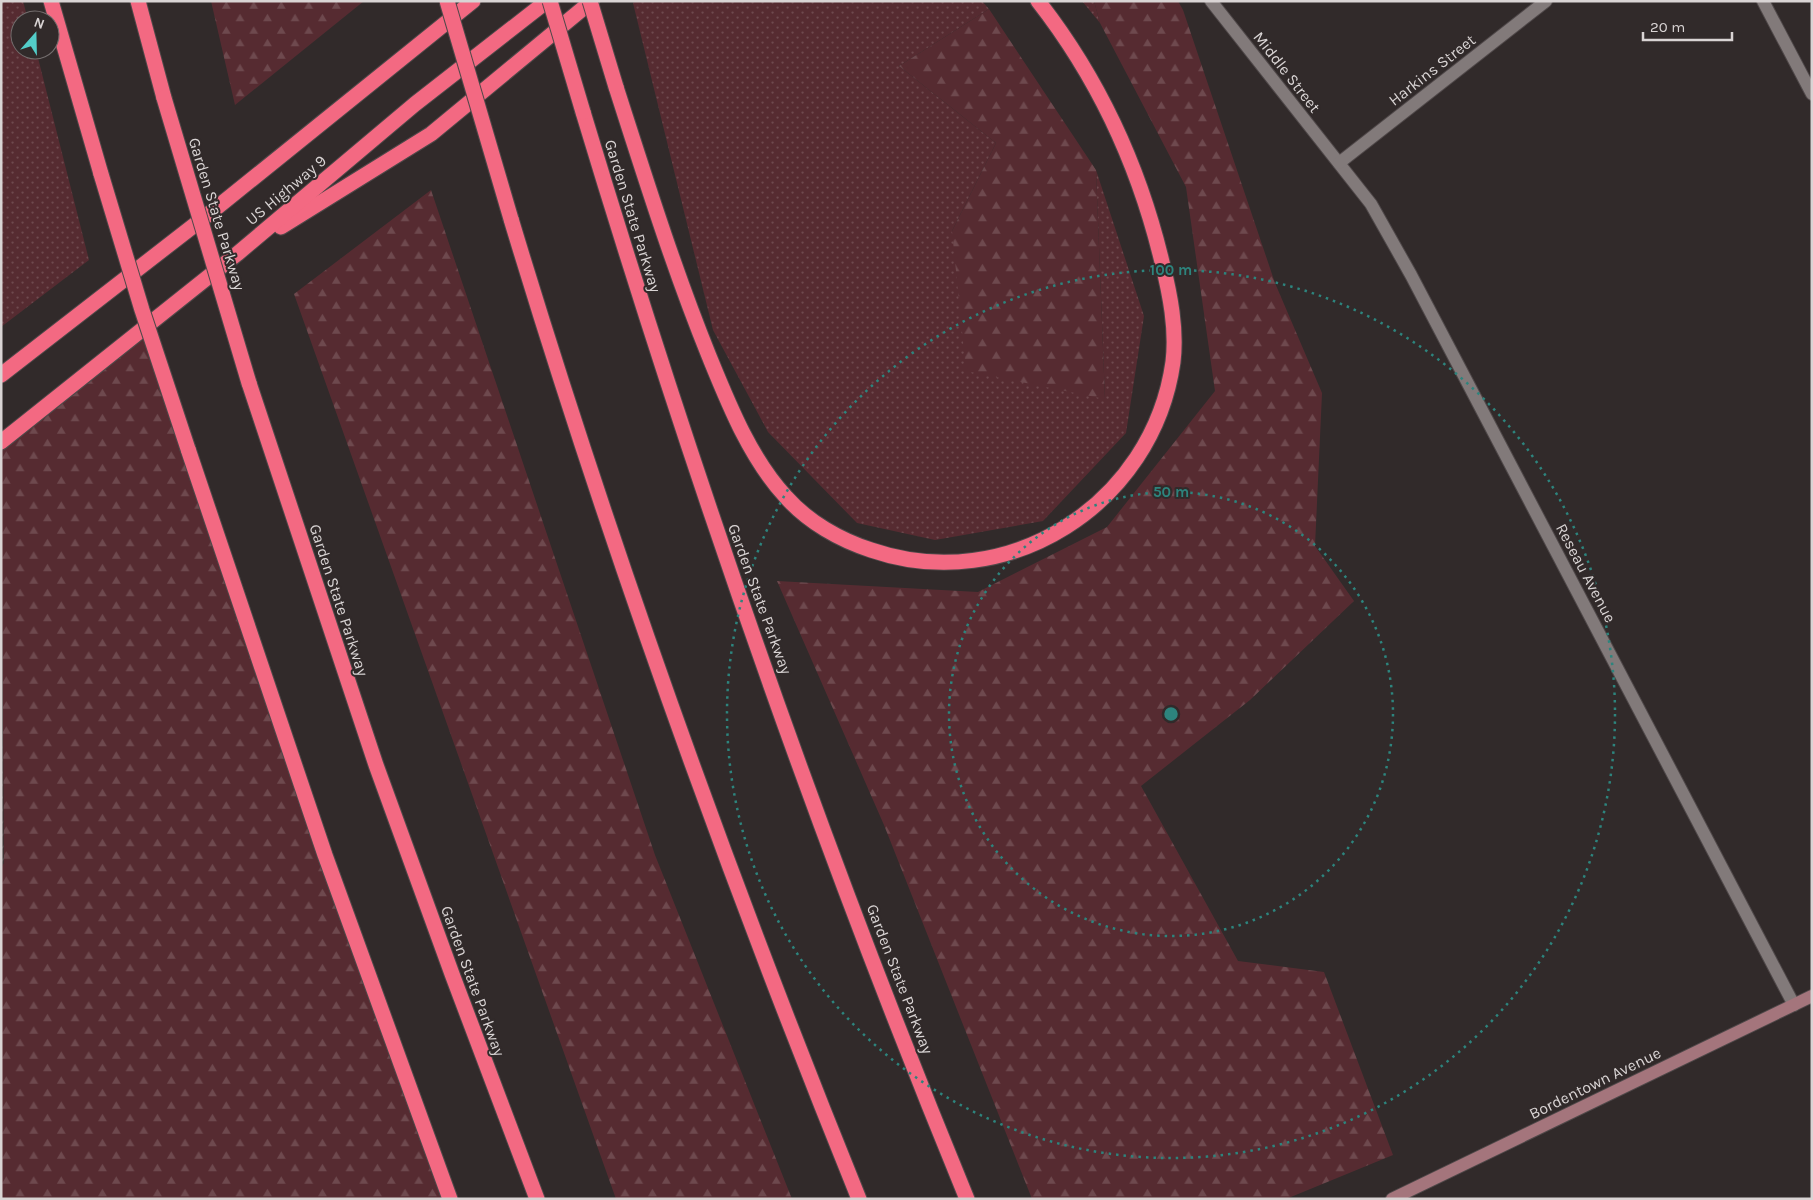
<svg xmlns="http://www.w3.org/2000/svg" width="1813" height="1200" viewBox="0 0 1813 1200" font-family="Karla,sans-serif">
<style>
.industrial{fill:url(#industrial-furrows)}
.grass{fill:url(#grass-dots)}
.forest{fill:url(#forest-firs)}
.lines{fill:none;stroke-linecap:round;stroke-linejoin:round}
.street-casing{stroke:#4f4849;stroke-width:14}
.secondary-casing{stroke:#4f4849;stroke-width:14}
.highway-casing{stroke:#4f4849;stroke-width:17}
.street{stroke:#827a7a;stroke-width:12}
.secondary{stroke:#a4757c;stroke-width:12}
.highway{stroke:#f36982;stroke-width:15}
.highway-bridge-casing{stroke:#4f4849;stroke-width:17;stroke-linecap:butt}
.highway-bridge{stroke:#f36982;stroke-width:15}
.ring{fill:none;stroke:#2d847d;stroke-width:2.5;stroke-dasharray:2.5 5}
.labels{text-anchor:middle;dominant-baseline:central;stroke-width:4;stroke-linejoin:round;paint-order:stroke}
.street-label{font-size:16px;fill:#d9d4d4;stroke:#312a2a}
.centre{fill:#2d847d;stroke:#312a2a;stroke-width:2.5}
.ring-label{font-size:15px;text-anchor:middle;font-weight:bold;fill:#2d847d;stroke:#312a2a;stroke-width:4;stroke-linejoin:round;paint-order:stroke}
</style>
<defs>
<pattern id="industrial-furrows" width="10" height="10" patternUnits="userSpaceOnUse" patternTransform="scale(1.25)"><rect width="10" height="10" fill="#3f3233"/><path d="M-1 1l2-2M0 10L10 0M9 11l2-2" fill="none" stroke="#5a4f50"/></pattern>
<pattern id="grass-dots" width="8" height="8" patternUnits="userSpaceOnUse" patternTransform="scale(1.25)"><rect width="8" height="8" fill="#562b31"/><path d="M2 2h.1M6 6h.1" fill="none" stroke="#6e494e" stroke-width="1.8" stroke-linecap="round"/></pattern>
<pattern id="forest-firs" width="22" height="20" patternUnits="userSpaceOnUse" patternTransform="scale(1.25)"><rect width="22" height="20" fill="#562b31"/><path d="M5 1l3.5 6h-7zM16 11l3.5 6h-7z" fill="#6e494e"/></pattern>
</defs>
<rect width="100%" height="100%" fill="#312a2a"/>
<!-- industrial -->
<path class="industrial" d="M1,648L4,863L1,868Z"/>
<!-- grass -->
<g class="grass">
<path d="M1,1H23L28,20H20V50H36L89,260L1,327Z"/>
<path d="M636,1H982L989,9L899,66L996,143L952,231L1105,399L1096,170L1144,316L1126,433L1043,521L935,540L857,523L768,432L713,330L633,3Z"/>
<path d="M1082,1H1094L1100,23Z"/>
</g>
<!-- forest -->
<g class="forest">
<path d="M211,1H364L235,105Z"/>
<path d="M1094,1H1178L1183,10L1275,283L1322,393L1315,546L1354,601L1250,700L1141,786L1238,961L1324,972L1393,1155L1286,1199H1032L884,825L777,581L978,592L1107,527L1215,391L1186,187L1100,23Z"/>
<path d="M989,9L1096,170L1105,399L966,371L952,231L996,143L899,66Z"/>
<path d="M431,190L655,855L792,1199H616L294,294Z"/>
<path d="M151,323L450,1199H1V868L4,863L1,442Z"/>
</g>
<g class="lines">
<!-- street casing -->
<g class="street-casing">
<g id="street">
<path d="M1211,1L1371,204L1411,275L1794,1005"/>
<path d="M1763,1L1812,94"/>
<path d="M1339,163L1546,1"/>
</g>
</g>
<!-- secondary casing -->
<g class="secondary-casing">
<path id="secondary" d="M1392,1199L1812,996"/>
</g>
<!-- highway casing -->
<g class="highway-casing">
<g id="highway">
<path d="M51,1L101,174"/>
<path d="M138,1L164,98"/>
<path d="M616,87C645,177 673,267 709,356C729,405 750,458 786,497C808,522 840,540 871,550C1008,597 1153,504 1173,362C1177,329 1170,294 1162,262C1139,166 1099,79 1038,1"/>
<path d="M583,112C694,480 821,844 967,1199"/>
<path d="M511,219C611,550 729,878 859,1199"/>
<path d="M281,227L431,134L592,1"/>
<path d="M1,375L210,213L473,1"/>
<path d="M249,383L376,765L452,974L537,1199"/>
<path d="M1,442L237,254L415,104L547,1"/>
<path d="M188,449L325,855L450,1199"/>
</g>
</g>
<!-- street -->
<use href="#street" class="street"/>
<!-- secondary -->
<use href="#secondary" class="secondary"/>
<!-- highway -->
<use href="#highway" class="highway"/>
<!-- highway-bridge casing -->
<g class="highway-bridge-casing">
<g id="highway-bridge">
<path d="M447,1L511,219"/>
<path d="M550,1L583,112"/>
<path d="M590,1L616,87"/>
<path d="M164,98L249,383"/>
<path d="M101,174L142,310L188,449"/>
</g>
</g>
<!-- highway-bridge -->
<use href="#highway-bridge" class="highway-bridge"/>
</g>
<!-- distance rings -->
<g class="ring">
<circle cx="1171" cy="714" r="222"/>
<circle cx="1171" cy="714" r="444"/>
</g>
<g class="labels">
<!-- street labels -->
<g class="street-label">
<text transform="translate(1432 70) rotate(-38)">Harkins Street</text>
<text transform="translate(1287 72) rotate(52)">Middle Street</text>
<text transform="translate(286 190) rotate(-40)">US Highway 9</text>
<text transform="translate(217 214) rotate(73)">Garden State Parkway</text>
<text transform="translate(633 216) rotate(73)">Garden State Parkway</text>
<text transform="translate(1586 573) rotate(62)">Reseau Avenue</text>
<text transform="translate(760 599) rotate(70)">Garden State Parkway</text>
<text transform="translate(339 600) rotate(72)">Garden State Parkway</text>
<text transform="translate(900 979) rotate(69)">Garden State Parkway</text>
<text transform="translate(473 981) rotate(70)">Garden State Parkway</text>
<text transform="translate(1595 1083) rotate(-26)">Bordentown Avenue</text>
</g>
</g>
<circle cx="1171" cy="714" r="8" class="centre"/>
<g class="ring-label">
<text x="1171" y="275">100 m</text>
<text x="1171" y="497">50 m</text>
</g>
<!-- border -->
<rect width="1813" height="1200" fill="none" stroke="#d9d4d4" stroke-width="5"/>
<!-- north arrow -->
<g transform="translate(35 35) rotate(20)"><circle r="24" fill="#312a2a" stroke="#746e6e"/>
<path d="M0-4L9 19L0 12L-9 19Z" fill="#53cdc9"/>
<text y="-8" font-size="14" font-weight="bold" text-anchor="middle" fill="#d9d4d4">N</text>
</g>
<!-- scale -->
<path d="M1643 32v8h89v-8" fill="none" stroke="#d9d4d4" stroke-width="2.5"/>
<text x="1650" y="32" font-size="15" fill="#d9d4d4" stroke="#312a2a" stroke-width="4" paint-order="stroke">20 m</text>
</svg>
